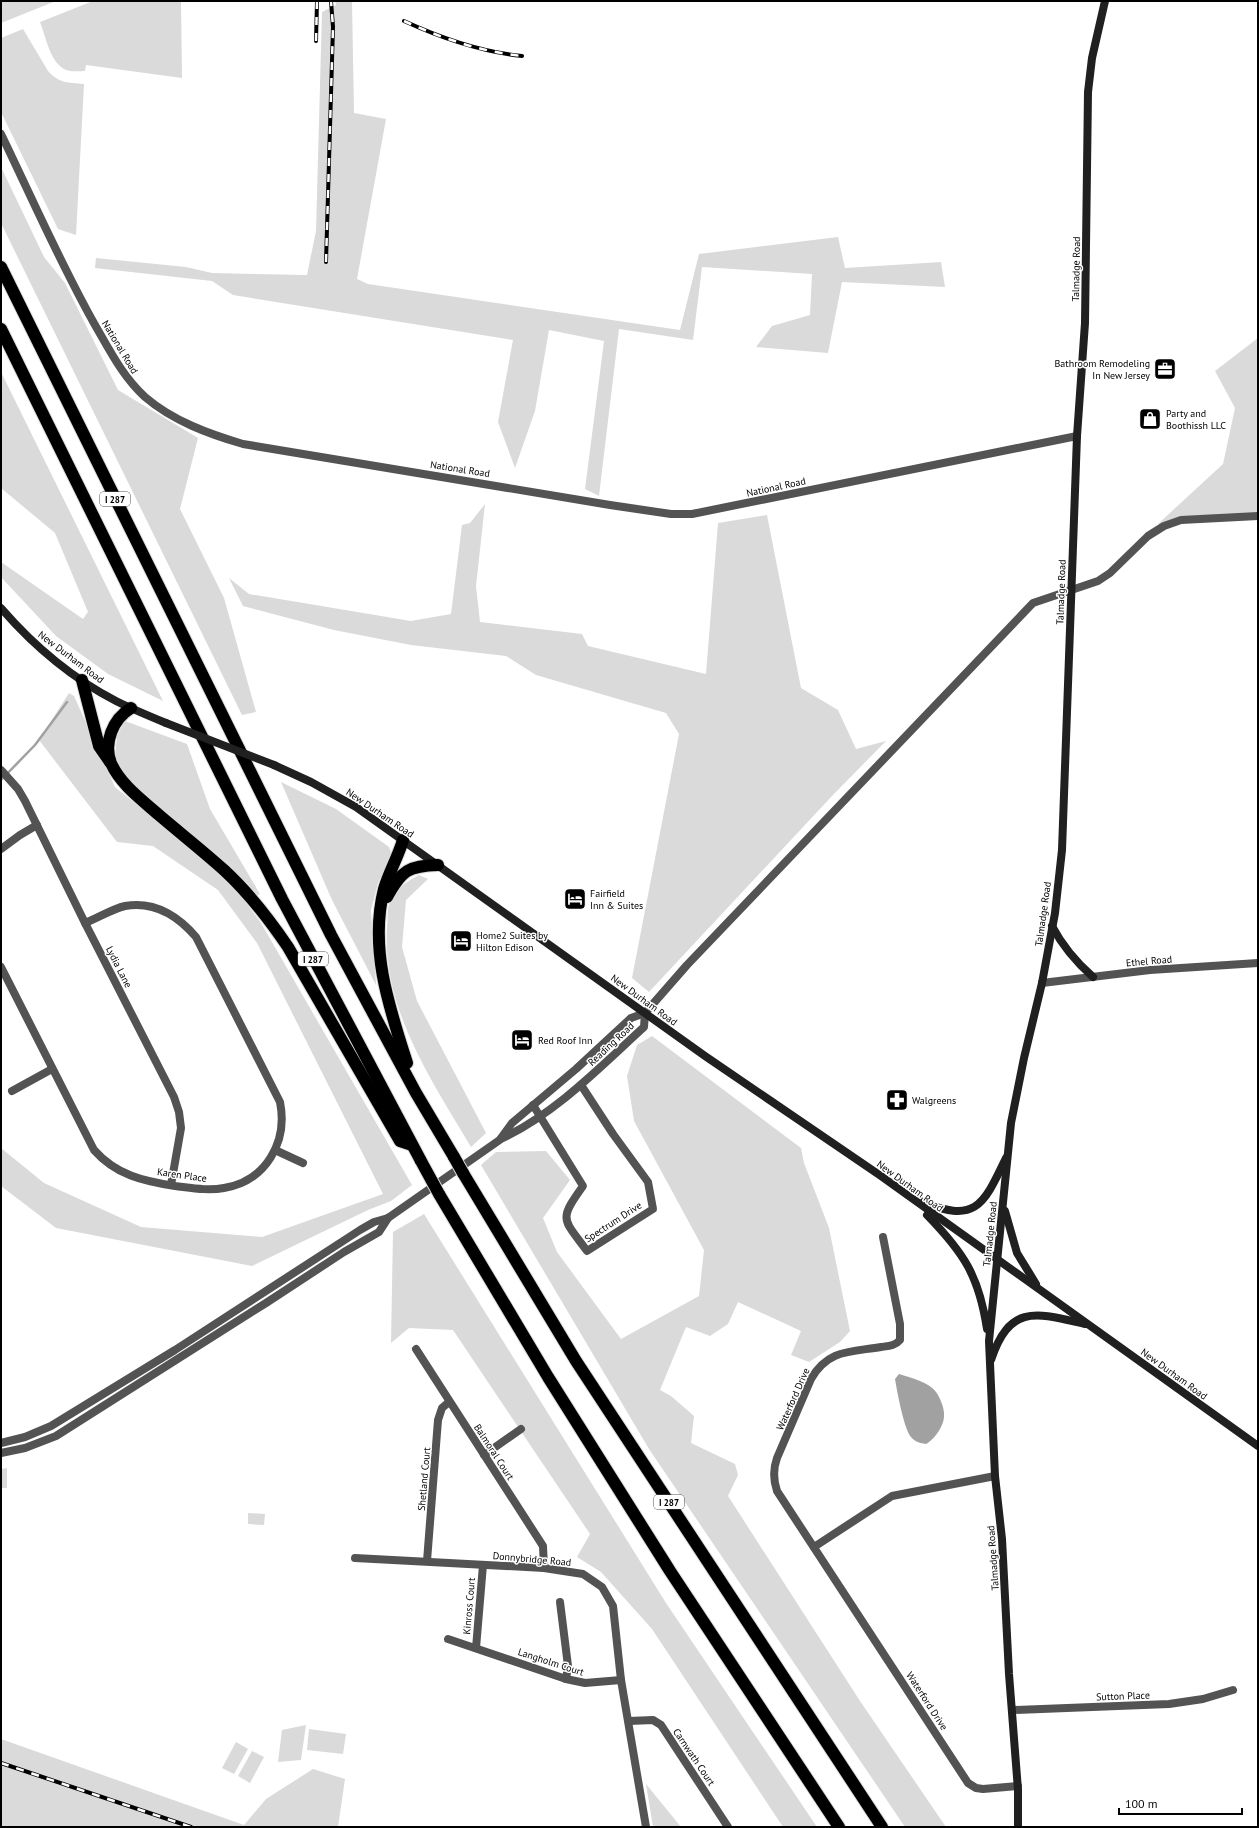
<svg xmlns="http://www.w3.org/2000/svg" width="1259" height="1828" viewBox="0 0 1259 1828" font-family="'PT Sans',sans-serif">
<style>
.green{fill:#dadada}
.water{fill:#a1a1a1}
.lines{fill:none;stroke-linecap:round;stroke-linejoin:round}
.stream{stroke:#a1a1a1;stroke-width:2.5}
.highway-casing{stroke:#dbdbdb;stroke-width:14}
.street{stroke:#535353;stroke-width:8}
.secondary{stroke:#202020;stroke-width:8}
.highway{stroke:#000;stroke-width:12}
.rail-casing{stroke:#000;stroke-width:4}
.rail{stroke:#fff;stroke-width:2.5;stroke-dasharray:8;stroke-linecap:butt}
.highway-bridge-casing{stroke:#dbdbdb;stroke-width:14;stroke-linecap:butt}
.secondary-bridge{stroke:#202020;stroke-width:8}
.highway-bridge{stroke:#000;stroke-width:12}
.labels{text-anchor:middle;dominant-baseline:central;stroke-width:3;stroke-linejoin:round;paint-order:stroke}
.shield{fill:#fff;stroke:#4c4c4c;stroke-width:1}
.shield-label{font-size:9px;font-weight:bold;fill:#000}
.street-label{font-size:10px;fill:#000;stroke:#fff}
.poi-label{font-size:10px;fill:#000;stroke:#fff;text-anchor:start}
</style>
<rect width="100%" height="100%" fill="#fff"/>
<!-- green -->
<g class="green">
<path d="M1,1H56L1,23Z"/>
<path d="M93,1H181L182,78L86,65L85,71C79,71 71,72 66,70C50,63 46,37 40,22Z"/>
<path d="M335,1H352L354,113L386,119L357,279L368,284L680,330L699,254L838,237L845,268L941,262L945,287L842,282L828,353L756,347L772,326L810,315L812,274L702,267L693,340L619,329L599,496L585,489L604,341L549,330L535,411L515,468L498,422L513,340L233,295L212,281L95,268L96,258L186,267L212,273L307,275L316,231L322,12L336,5Z"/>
<path d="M23,29L48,71C60,84 67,82 84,84L76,235L58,229L1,112V38Z"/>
<path d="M1,167L44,257L65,283L118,390L198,438L180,509L224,598L256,712L242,715L1,223Z"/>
<path d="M1258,338V514L1158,524L1223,464L1235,408L1215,371Z"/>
<path d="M1,372L163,701L108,674L56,636L1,577V562L83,619L88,612L55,533L1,488Z"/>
<path d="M485,504L476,586L480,622L582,634L588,646L706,674L718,523L767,515L801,688L838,710L856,749L886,741L832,796L649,992L632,978L679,734L666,713L536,675L506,656L411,645L334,630L243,606L229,578L249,594L411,621L451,614L462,525L470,523Z"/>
<path d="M69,693L74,696L115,787L220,873L244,900L261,923L412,1185L391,1201L368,1210L252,1266L56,1228L1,1186V1148L44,1183L141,1227L262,1237L383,1194L257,943L218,890L153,846L117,842L39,740Z"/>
<path d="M125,721L187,744L210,809L260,894L256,896L131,785L115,758L117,735Z"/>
<path d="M281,782L336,809L389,847L392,855L378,883L371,910L376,985L332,900Z"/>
<path d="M419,875L428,879L406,900L402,947L417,1001L486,1133L471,1147C432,1081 382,1009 387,928C388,921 387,911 389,904C393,890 408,881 419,875Z"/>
<path d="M652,1036L801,1148L804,1163L829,1228L850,1331L840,1342L809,1362L791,1355L801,1331L738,1302L728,1324L710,1336L686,1327L660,1390L671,1396L694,1416L691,1443L735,1464L738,1475L728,1496L860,1701L946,1827H905L649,1449L481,1165L496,1152L546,1151L570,1180L543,1218L557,1252L621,1339L699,1296L704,1250L634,1121L627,1076L637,1045Z"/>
<path d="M424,1214L666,1603L817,1827H783L652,1629L601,1572L577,1557L590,1534L453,1330L409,1328L391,1343L393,1232Z"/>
<path d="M7,1468V1488H1V1469Z"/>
<path d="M248,1513L265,1514L264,1525L248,1524Z"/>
<path d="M306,1725L301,1760L278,1762L282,1730Z"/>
<path d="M309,1729L346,1734L343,1754L307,1750Z"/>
<path d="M1,1739L244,1825L266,1799L313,1769L345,1779L338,1827H1Z"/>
<path d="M236,1742L248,1749L234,1774L222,1768Z"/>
<path d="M252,1751L264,1757L250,1783L238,1776Z"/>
<path d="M646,1784L681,1827H653Z"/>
</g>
<!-- water -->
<path class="water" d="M899,1374C911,1378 929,1382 936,1392C940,1397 945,1410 944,1416C944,1426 934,1440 926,1444C920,1443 915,1442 911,1437C904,1429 897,1391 895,1379Z"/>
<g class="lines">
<!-- stream -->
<path class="stream" d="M1,780L35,745L67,702"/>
<!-- highway casing -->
<g class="highway-casing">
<g id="highway">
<path d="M1,267L331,935L416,1093L454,1157"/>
<path d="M1,329L282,899L421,1161"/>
<path d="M82,680L99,746L110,762"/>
<path d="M131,708C113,719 103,743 111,763C120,784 142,800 159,815C180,833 203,851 224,870C249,893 269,919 288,947L400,1141L412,1145"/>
<path d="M403,840C398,857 389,872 384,889C369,948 389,1007 407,1063"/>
<path d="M387,897C402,870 408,866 438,865"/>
<path d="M463,1173L576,1361L882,1827"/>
<path d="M439,1194L548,1377L670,1571L839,1827"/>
</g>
</g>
<!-- street -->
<g class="street">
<path d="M1,134C32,198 60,263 95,325C110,351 123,377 145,397C173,421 209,434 243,444L610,505L671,514H692L1077,436"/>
<path d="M1,770L18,789L25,801L85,923L174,1097L179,1112L181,1128L171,1185"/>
<path d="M1,849L20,835L37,825"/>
<path d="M1,967L94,1150C116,1175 143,1181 175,1186C192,1188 208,1191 224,1188C266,1181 288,1142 280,1102L196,937C178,916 154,901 125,906C112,909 98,918 85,923"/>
<path d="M1042,983L1150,970L1258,963"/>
<path d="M645,1013L687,965L1033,603L1098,581L1110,573L1148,536L1164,526L1181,520L1258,516"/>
<path d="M12,1091L52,1069"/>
<path d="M533,1105L583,1186C558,1221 563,1218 587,1251L653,1209L648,1182L613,1134L581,1085"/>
<path d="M501,1138L512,1123L576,1069L631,1018L645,1013"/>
<path d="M275,1150L303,1163"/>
<path d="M883,1237L900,1324V1340C895,1346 888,1346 881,1347C851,1352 828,1349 811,1379L777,1458C773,1469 773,1479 777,1491L968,1783L976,1788L983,1789L1018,1786"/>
<path d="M416,1349L543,1546L544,1568"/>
<path d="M1,1443L25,1437L51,1426L175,1350L360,1230L374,1222L388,1218L501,1139C556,1113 599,1068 644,1027L645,1013"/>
<path d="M1,1453L25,1448L56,1436L266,1303L344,1252L379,1232L388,1218"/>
<path d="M484,1455L521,1429"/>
<path d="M814,1547L892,1496L995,1476"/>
<path d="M355,1558L544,1568L583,1574L602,1587L613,1606L621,1680L646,1827"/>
<path d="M427,1561L438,1420L442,1408L449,1402"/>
<path d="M560,1602L568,1666L566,1679"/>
<path d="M448,1639L566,1679L585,1683L621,1680"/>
<path d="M476,1648L483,1565"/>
<path d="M1013,1710L1169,1704L1203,1699L1233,1690"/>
<path d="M629,1721L653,1720L661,1725L728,1827"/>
</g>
<!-- secondary -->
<g class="secondary">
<path d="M1,608C33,645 72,678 116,701C132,709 149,716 166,723"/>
<path d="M274,765L311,782L356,807L705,1056L881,1176L1258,1446"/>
<path d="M1052,926C1063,947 1076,962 1093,977"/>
<path d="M920,1201C976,1224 983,1206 1006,1158"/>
<path d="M1005,1211L1017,1253L1036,1284"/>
<path d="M927,1215C964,1253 979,1276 987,1329"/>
<path d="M991,1360C1010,1303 1037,1313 1085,1324"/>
<path d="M1018,1827V1790L1009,1674L1002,1539L995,1476L989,1341L1011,1123L1024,1058L1042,983L1055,913L1062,850L1077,436L1085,323L1088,92L1092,58L1105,1"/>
</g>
<!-- highway -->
<use href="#highway" class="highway"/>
<!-- rail casing -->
<g class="rail-casing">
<g id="rail">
<path d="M404,21C441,38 482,52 522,56"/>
<path d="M316,41L317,1"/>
<path d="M326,262L333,27L331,1"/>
<path d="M1,1763L191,1827"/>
</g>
</g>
<!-- rail -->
<use href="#rail" class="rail"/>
<!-- highway-bridge casing -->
<g class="highway-bridge-casing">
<g id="highway-bridge">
<path d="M454,1157L463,1173"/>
<path d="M421,1161L439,1194"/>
</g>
</g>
<!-- secondary-bridge -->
<path class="secondary-bridge" d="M166,723L274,765"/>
<!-- highway-bridge -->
<use href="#highway-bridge" class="highway-bridge"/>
</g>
<!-- icons -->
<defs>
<g id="office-square" transform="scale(1.15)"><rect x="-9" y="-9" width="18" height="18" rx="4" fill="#000" stroke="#fff"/><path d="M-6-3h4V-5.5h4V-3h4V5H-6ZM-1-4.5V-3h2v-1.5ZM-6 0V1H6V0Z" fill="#fff"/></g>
<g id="shop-square" transform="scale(1.15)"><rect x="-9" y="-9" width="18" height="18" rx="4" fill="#000" stroke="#fff"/><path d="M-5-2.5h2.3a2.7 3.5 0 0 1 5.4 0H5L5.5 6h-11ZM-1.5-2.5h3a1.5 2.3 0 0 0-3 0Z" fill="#fff"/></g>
<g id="hotel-square" transform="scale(1.15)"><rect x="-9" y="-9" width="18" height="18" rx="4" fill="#000" stroke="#fff"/><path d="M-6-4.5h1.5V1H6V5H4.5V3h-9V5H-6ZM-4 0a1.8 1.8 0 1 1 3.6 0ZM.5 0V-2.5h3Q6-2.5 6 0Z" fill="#fff"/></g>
<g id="pharmacy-square" transform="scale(1.15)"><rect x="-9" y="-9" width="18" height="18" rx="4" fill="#000" stroke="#fff"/><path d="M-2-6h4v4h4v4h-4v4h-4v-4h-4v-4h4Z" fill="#fff"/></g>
</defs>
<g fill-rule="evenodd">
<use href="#office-square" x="1165" y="369"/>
<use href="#shop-square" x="1150" y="419"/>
<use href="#hotel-square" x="575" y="899"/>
<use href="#hotel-square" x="461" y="941"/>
<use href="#hotel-square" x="522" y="1040"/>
<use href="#pharmacy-square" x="897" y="1100"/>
</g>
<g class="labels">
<!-- shield labels -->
<g class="shield">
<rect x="100" y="492" width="30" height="14" rx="3"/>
<rect x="298" y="952" width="30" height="14" rx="3"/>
<rect x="654" y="1495" width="30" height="14" rx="3"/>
</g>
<g class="shield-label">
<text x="115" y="499">I 287</text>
<text x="313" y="959">I 287</text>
<text x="669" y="1502">I 287</text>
</g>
<!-- street labels -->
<g class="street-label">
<text transform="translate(1076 269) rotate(-89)">Talmadge Road</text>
<text transform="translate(120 347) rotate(59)">National Road</text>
<text transform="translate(460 469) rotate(9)">National Road</text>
<text transform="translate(776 487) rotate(-12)">National Road</text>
<text transform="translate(1061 592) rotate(-88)">Talmadge Road</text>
<text transform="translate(71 657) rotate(37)">New Durham Road</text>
<text transform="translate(380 813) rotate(34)">New Durham Road</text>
<text transform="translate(1043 914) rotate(-82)">Talmadge Road</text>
<text transform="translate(1149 961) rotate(-5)">Ethel Road</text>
<text transform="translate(119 967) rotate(63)">Lydia Lane</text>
<text transform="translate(644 1000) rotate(36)">New Durham Road</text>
<text transform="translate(611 1044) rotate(-43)">Reading Road</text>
<text transform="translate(182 1175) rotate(8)">Karen Place</text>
<text transform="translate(910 1186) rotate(36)">New Durham Road</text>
<text transform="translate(613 1222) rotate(-33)">Spectrum Drive</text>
<text transform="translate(990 1234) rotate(-84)">Talmadge Road</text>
<text transform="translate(1174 1374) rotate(36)">New Durham Road</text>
<text transform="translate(793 1399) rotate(-66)">Waterford Drive</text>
<text transform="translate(494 1452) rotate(57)">Balmoral Court</text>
<text transform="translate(424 1479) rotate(-85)">Shetland Court</text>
<text transform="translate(993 1558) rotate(-94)">Talmadge Road</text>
<text transform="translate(532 1559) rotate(5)">Donnybridge Road</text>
<text transform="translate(469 1606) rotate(-85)">Kinross Court</text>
<text transform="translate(551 1662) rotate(18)">Langholm Court</text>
<text transform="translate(1123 1696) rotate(-2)">Sutton Place</text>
<text transform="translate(927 1701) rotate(57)">Waterford Drive</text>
<text transform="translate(694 1757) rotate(56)">Carnwath Court</text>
</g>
<!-- poi labels -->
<g class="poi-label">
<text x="1150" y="363" text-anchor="end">Bathroom Remodeling<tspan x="1150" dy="12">In New Jersey</tspan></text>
<text x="1166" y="413">Party and<tspan x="1166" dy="12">Boothissh LLC</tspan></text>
<text x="590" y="893">Fairfield<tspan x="590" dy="12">Inn &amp; Suites</tspan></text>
<text x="476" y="935">Home2 Suites by<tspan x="476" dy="12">Hilton Edison</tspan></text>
<text x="538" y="1040">Red Roof Inn</text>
<text x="912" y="1100">Walgreens</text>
</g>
</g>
<!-- border -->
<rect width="1259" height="1828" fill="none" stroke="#000000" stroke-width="4"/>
<!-- scale -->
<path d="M1119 1808v6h123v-6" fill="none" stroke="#000000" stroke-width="2"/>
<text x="1125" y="1808" font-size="12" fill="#000000" stroke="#ffffff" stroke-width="3" paint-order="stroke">100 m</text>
</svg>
